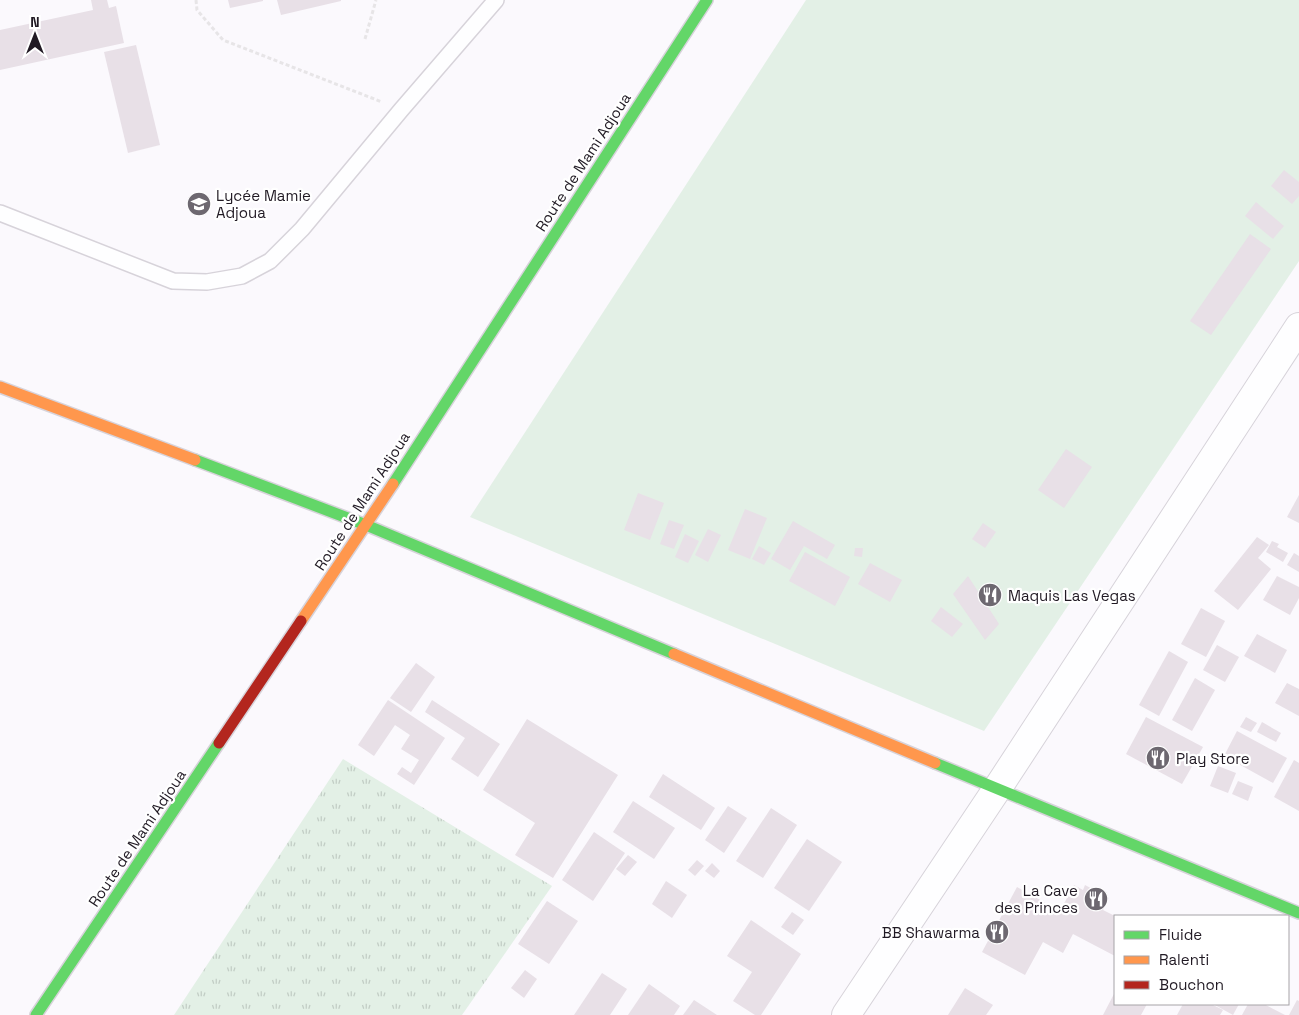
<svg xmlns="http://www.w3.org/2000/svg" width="1299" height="1015" viewBox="0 0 1299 1015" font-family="'Space Grotesk',sans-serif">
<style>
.grass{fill:url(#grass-tufts)}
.park{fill:#e3f0e6}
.building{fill:#e8e0e7}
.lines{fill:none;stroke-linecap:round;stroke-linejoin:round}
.lane-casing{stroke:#d7d3da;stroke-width:18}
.street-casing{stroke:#d7d3da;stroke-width:30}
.fast-casing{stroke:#d7d3da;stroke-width:14}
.slow-casing{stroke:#d7d3da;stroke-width:14}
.jam-casing{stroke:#d7d3da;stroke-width:14}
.path{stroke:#e7e5e7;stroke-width:3;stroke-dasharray:4 2.5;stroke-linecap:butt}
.lane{stroke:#fefeff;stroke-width:15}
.street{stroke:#fefeff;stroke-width:28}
.fast{stroke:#63d668;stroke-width:11}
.slow{stroke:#ff974d;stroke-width:11}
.jam{stroke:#b3261e;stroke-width:11}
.labels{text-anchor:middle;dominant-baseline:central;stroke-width:4.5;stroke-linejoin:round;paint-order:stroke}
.street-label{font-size:15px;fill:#211a24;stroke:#fff}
.poi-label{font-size:15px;fill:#211a24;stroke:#fff;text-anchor:start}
</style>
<defs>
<pattern id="grass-tufts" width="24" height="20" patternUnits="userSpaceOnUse" patternTransform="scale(1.25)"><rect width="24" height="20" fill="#e3f0e6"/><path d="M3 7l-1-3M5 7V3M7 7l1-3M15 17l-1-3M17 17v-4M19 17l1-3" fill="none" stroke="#c2cdc5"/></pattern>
</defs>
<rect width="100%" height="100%" fill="#fbf9fd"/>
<!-- grass -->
<path class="grass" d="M343,759L552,886L462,1015H174Z"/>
<!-- park -->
<path class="park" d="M806,0H1299V261L984,731L470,517Z"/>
<!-- building -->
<g class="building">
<path d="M91,0H107L109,8L116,6L124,43L0,70V30L93,10Z"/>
<path d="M228,0H263V1L230,8Z"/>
<path d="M277,0H341V1L281,15Z"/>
<path d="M136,45L160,145L128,153L104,52Z"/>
<path d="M1284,170L1299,182V196L1292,204L1271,186Z"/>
<path d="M1256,202L1284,226L1273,239L1245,216Z"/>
<path d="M1250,234L1271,249L1211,335L1190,321Z"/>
<path d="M1066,449L1092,467L1064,508L1038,490Z"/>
<path d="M638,493L664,503L650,540L624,530Z"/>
<path d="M1299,495V523L1287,517Z"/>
<path d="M745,509L767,518L750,559L728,550Z"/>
<path d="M669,520L684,525L674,549L660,544Z"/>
<path d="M793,521L835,545L827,559L804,546L790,570L771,559Z"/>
<path d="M983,523L996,532L985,548L972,539Z"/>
<path d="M708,529L721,535L708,562L695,555Z"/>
<path d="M685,534L699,541L688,563L675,557Z"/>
<path d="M1257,537L1269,545L1258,558L1271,569L1238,610L1214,591Z"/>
<path d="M1272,541L1279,544L1277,547L1288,553L1283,562L1266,552Z"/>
<path d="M759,546L771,553L764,565L752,559Z"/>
<path d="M855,548H863L862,557L854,556Z"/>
<path d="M805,552L850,577L835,606L789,581Z"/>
<path d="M1294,553L1299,556V572L1287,565Z"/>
<path d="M870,563L902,580L890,602L858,584Z"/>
<path d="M968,576L999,624L985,640L953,594Z"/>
<path d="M1277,576L1299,587V598L1290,615L1263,600Z"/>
<path d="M941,607L963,624L952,637L931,621Z"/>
<path d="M1201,608L1225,621L1206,657L1181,644Z"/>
<path d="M1257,634L1287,650L1275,673L1244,656Z"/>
<path d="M1217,645L1239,657L1225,682L1203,670Z"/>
<path d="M1169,651L1188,662L1159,716L1139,705Z"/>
<path d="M416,663L435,677L411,712L390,698Z"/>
<path d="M1195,678L1215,690L1192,731L1172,720Z"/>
<path d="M1287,683L1299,689V716L1275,703Z"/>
<path d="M388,700L445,738L414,785L397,774L402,767L411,773L419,760L401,749L410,735L395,725L374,756L358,745Z"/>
<path d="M432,700L500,744L478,777L451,759L465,738L425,712Z"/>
<path d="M1146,717L1203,747L1182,784L1126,754Z"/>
<path d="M1246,717L1257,723L1251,732L1240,727Z"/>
<path d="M527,719L618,775L553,878L515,855L535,823L483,790Z"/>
<path d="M1262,722L1281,733L1276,742L1257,732Z"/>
<path d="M1237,731L1287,758L1273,783L1224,756Z"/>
<path d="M1294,760L1299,763V811L1274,797Z"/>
<path d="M1218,766L1236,773L1228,793L1210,786Z"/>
<path d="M663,774L715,808L701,830L649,797Z"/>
<path d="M1238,781L1253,787L1248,801L1232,794Z"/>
<path d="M633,801L675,828L654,859L613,832Z"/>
<path d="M728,806L747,818L724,853L705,840Z"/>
<path d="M771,808L797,825L763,878L736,861Z"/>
<path d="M594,832L625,853L593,901L562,880Z"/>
<path d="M807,839L842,862L809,911L774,888Z"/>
<path d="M628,855L637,862L625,876L616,869Z"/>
<path d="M697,860L704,866L695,876L688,870Z"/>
<path d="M712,863L720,871L714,878L705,871Z"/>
<path d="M666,881L687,895L672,918L652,904Z"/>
<path d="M1074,885L1083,890L1085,885L1109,898L1103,910L1115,916V956L1073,934L1063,953L1043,942L1025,975L982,952L1017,887L1060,911Z"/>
<path d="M547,901L578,921L549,964L518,944Z"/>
<path d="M792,912L804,920L793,935L781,927Z"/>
<path d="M751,920L801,954L761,1015H755L733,1001L752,972L727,956Z"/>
<path d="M525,970L537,979L524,998L511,988Z"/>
<path d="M602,973L627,989L610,1015H574Z"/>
<path d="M649,984L680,1006L674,1015H628Z"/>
<path d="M965,988L993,1005L986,1015H948Z"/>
<path d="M1115,992V1004H1147L1141,1015H1103Z"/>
<path d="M694,1000L717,1015H683Z"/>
<path d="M1297,1000L1299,1001V1015H1289Z"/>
<path d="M1183,1004H1211L1223,1010L1220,1015H1177Z"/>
<path d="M1213,1004H1239L1233,1015Z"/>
<path d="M1248,1004H1264L1285,1015H1242Z"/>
</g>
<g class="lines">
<!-- lane casing -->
<g class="lane-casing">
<path id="lane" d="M0,213L173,281L207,282L242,276L270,261L302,229L401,110L496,0"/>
</g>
<!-- street casing -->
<g class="street-casing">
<path id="street" d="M846,1015L997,789L1299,327"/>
</g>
<!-- fast casing -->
<g class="fast-casing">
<g id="fast">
<path d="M195,460L366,525L674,654"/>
<path d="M393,484L707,0"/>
<path d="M935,763L1299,913"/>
<path d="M36,1015L219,743"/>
</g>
</g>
<!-- slow casing -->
<g class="slow-casing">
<g id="slow">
<path d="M0,387L195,460"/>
<path d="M301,621L393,484"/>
<path d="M674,654L935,763"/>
</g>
</g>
<!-- jam casing -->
<g class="jam-casing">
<path id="jam" d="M219,743L301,621"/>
</g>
<!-- path -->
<g class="path">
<path d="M196,0L197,10L223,40L382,102"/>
<path d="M365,39L376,0"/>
</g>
<!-- lane -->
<use href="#lane" class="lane"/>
<!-- street -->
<use href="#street" class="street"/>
<!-- fast -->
<use href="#fast" class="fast"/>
<!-- slow -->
<use href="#slow" class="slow"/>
<!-- jam -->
<use href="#jam" class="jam"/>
</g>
<!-- icons -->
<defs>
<g id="university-disc" transform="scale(1.25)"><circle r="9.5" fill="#6d6870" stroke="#fff"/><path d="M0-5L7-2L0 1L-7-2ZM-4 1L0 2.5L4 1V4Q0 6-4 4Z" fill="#fff"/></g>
<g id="restaurant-disc" transform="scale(1.25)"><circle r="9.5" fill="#6d6870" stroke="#fff"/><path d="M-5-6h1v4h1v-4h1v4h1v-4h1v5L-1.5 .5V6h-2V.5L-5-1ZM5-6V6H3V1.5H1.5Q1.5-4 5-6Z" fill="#fff"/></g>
</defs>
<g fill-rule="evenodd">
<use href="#university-disc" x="199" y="204"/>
<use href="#restaurant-disc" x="990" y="595"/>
<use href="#restaurant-disc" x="1158" y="758"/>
<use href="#restaurant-disc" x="1096" y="899"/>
<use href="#restaurant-disc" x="997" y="932"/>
</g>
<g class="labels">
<!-- street labels -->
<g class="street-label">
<text transform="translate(583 162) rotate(-57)">Route de Mami Adjoua</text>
<text transform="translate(362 501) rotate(-57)">Route de Mami Adjoua</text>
<text transform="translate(137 838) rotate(-56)">Route de Mami Adjoua</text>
</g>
<!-- poi labels -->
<g class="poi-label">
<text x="216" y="195">Lycée Mamie<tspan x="216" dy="17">Adjoua</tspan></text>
<text x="1008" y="595">Maquis Las Vegas</text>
<text x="1176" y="758">Play Store</text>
<text x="1078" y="890" text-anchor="end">La Cave<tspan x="1078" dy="17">des Princes</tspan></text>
<text x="980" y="932" text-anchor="end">BB Shawarma</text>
</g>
</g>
<!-- legend -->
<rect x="1114" y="915" width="175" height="90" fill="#ffffff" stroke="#a6a3a7"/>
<rect x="1124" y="931" width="25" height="8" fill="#63d668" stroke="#a6a3a7"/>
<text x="1159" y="940" font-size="15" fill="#211a24">Fluide</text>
<rect x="1124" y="956" width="25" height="8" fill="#ff974d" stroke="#a6a3a7"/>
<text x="1159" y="965" font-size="15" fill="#211a24">Ralenti</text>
<rect x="1124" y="981" width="25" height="8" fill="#b3261e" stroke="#a6a3a7"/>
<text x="1159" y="990" font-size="15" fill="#211a24">Bouchon</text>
<!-- north arrow -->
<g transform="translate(35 35)" stroke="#ffffff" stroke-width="4" paint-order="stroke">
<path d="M0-4L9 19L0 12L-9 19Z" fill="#211a24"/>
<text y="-8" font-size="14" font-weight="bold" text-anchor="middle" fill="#211a24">N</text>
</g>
</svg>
